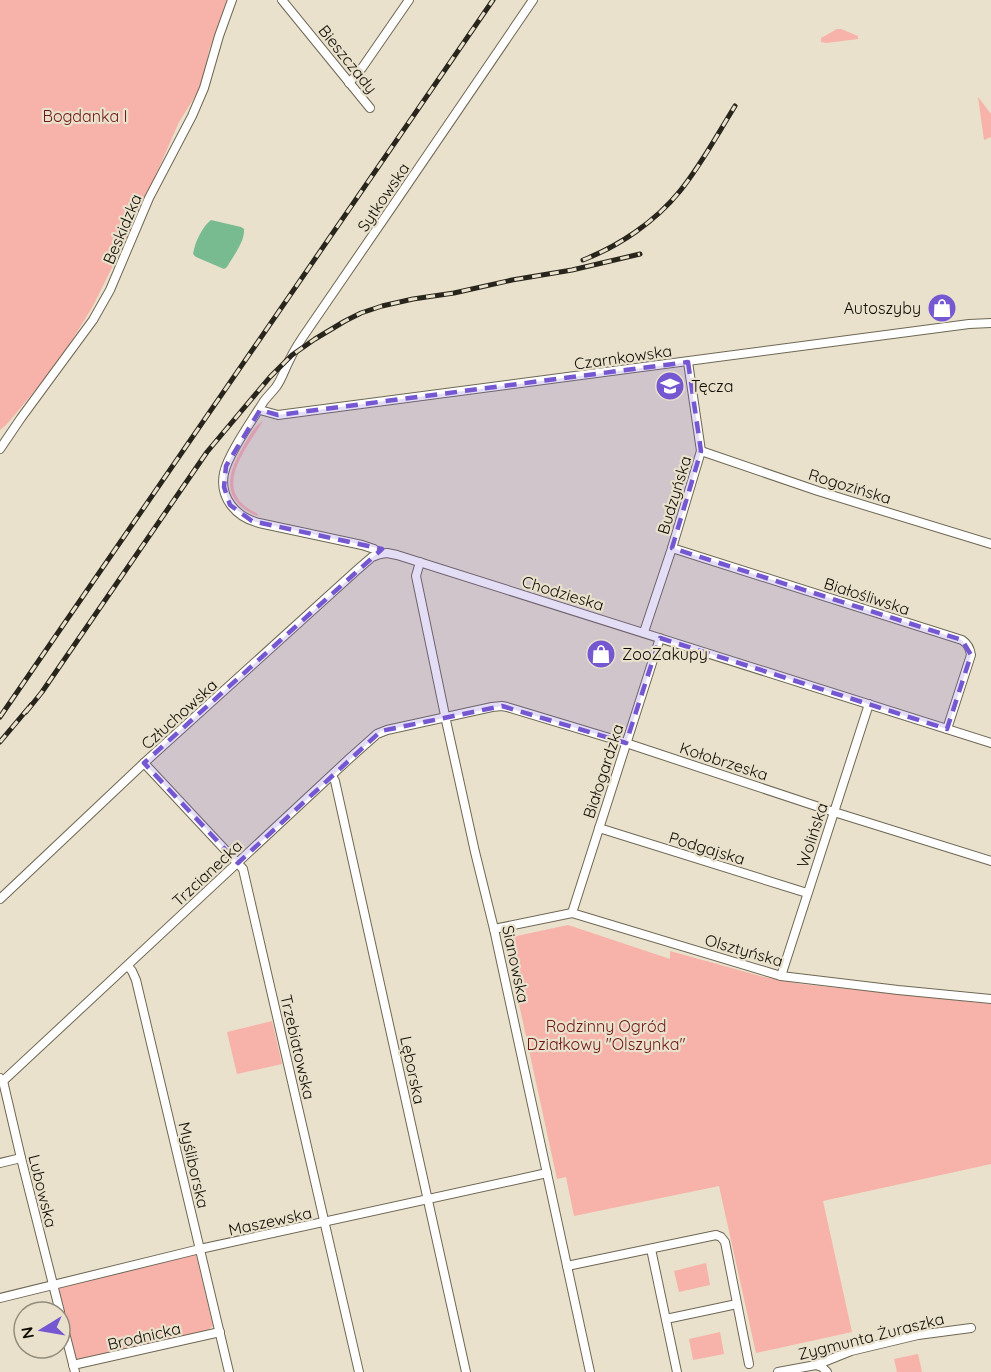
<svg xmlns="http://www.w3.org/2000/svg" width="991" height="1372" viewBox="0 0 991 1372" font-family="Quicksand,sans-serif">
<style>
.green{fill:#f7b2aa}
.water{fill:#78bb90}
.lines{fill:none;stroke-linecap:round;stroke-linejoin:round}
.minor-casing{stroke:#6e6754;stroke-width:10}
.minor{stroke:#fff;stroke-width:8}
.rail-casing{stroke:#28251c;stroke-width:5}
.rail{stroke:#e9e1cb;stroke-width:3;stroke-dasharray:9;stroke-linecap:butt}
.marked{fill:#7557d1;fill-opacity:0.2;stroke:#7557d1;stroke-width:4.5;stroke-dasharray:12 8;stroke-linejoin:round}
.labels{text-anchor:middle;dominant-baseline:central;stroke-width:4.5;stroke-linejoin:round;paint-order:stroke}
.street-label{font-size:16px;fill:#0f0c05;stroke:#e9e1cb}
.park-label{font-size:16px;fill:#6f1715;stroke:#e9e1cb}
.poi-label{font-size:16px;fill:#0f0c05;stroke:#e9e1cb;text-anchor:start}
</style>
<rect width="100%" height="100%" fill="#e9e1cb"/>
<!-- green -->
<g class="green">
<path d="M0,0H228L209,50L204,77L199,90L179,122L139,213L93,306L58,363L7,424L0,430Z"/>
<path d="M837,29H841L858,36V39L826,43L821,42V38Z"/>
<path d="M978,97L991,114V137L984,140Z"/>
<path d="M263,421C245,451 209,492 258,514L257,516C221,500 226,476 243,447C249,437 253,427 263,421Z"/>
<path d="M568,925L670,959V951L764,977L801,984L991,1004V1164L823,1201L852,1332L756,1353L719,1186L574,1216L566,1177L557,1179L509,958L510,940L512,937Z"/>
<path d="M272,1021L282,1064L237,1074L227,1032Z"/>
<path d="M193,1255H196L213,1326L204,1333L79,1360L75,1358L58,1292L60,1286L72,1282Z"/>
<path d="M706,1263L710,1285L679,1292L674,1271Z"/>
<path d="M720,1332L724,1354L693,1360L689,1339Z"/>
<path d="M918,1354L922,1372H897L894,1359Z"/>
</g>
<!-- water -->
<path class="water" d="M211,220L241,227L244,229C245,242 233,256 227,267L224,269L196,257L193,254C195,242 202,227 211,220Z"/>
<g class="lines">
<!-- minor casing -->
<g class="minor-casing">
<g id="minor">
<path d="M282,0L370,108"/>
<path d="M349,83L362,68L409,0"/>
<path d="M260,410L278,415L969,324L991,323"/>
<path d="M0,449L21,418L93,320L110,290L149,198L192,116L204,88L219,36L232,0"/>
<path d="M701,451L818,491L991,544"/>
<path d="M672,548L962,640C968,644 970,648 971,655L947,729"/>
<path d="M380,554L374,549L362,545L259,523C236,517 219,498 224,473C228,454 253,419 264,401C268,396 272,392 276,387C282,379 285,368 290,359C295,348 302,338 309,328C384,219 459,109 533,0"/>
<path d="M420,562L416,576L447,725L475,852L494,929L590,1372"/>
<path d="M644,632L672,548L701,451L688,362"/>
<path d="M144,763L243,869L359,1372"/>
<path d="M332,776L335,781L466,1372"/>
<path d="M599,828L807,893"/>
<path d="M0,899L144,763L357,570L372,557L380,554L387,553L397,555L991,743"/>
<path d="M572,913L660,638"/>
<path d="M494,929L572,913L781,976L898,990L991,999"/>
<path d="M128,966L132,971L136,980L229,1372"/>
<path d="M781,976L869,704"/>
<path d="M0,1078L3,1081L21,1158L60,1312"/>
<path d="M3,1081L350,758L377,734L387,730L492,707L502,706L507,707L626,743L834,812L991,861"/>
<path d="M0,1163L21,1158"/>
<path d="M651,1249L677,1372"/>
<path d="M567,1266L716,1235L721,1237L725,1242L749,1364"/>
<path d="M0,1298L200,1249L547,1173"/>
<path d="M60,1313L75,1372"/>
<path d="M666,1319L737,1304"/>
<path d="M73,1365L220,1332"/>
<path d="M816,1365L822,1367L827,1372"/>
<path d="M778,1372L816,1365L851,1351L918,1335L971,1328"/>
</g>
</g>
<!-- minor -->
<use href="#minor" class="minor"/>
<!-- rail casing -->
<g class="rail-casing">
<g id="rail">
<path d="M583,260C619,246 655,222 680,191C701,165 717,135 735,106"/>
<path d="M26,712L42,692L207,452L270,377L292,355L315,339L345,321L361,313L382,306L413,299L454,293L512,280L572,270L640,254"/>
<path d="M0,717L493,0"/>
<path d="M0,742L31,705"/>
</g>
</g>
<!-- rail -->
<use href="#rail" class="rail"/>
</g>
<!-- marked area -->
<path class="marked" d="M688,362L701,451L672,548L962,640L971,655L947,729L660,638L626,743L502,706L381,731L238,863L144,763L382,549L252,521L230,505L224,487L226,466L260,410L278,415Z"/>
<!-- icons -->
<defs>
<g id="shop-disc" transform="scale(1.5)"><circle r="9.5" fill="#7557d1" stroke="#e9e1cb"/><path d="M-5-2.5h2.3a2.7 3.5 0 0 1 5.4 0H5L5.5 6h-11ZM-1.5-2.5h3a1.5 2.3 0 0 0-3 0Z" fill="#fff"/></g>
<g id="school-disc" transform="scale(1.5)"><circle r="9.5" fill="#7557d1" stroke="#e9e1cb"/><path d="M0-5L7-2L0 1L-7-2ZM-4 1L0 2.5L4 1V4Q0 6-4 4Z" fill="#fff"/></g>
</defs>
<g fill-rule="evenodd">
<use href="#shop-disc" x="942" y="308"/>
<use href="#school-disc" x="670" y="386"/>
<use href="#shop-disc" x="601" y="654"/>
</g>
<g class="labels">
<!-- street labels -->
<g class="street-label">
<text transform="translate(348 59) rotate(51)">Bieszczady</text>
<text transform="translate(383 197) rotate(-56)">Sytkowska</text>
<text transform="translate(122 229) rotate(-67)">Beskidzka</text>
<text transform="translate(623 357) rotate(-8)">Czarnkowska</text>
<text transform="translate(850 486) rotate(17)">Rogozińska</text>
<text transform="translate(674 495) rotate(-73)">Budzyńska</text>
<text transform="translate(563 593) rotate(17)">Chodzieska</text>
<text transform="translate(867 596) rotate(18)">Białośliwska</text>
<text transform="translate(179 714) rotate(-42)">Człuchowska</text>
<text transform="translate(724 761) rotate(18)">Kołobrzeska</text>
<text transform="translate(603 771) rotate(-72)">Białogardzka</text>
<text transform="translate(812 835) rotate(-72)">Wolińska</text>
<text transform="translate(707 848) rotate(17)">Podgajska</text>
<text transform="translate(207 873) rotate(-43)">Trzcianecka</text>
<text transform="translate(744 950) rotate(16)">Olsztyńska</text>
<text transform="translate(516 964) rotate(78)">Sianowska</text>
<text transform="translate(298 1047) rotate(77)">Trzebiatowska</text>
<text transform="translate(413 1070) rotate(78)">Lęborska</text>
<text transform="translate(194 1165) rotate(77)">Myśliborska</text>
<text transform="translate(43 1191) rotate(76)">Lubowska</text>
<text transform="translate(270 1221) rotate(-12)">Maszewska</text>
<text transform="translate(144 1336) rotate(-13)">Brodnicka</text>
<text transform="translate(871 1336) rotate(-14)">Zygmunta Żuraszka</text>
</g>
<!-- park labels -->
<g class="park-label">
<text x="85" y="116">Bogdanka I</text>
<text x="606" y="1026">Rodzinny Ogród<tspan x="606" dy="18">Działkowy "Olszynka"</tspan></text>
</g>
<!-- poi labels -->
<g class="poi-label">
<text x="921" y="308" text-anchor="end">Autoszyby</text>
<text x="691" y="386">Tęcza</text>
<text x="622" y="654">ZooZakupy</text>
</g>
</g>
<!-- north arrow -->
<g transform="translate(42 1330) rotate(259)"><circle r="28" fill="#e9e1cb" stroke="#928c7c" stroke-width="1.5"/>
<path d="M0-4.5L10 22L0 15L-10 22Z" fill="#7557d1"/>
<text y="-9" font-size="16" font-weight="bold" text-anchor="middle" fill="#0f0c05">N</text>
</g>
</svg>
